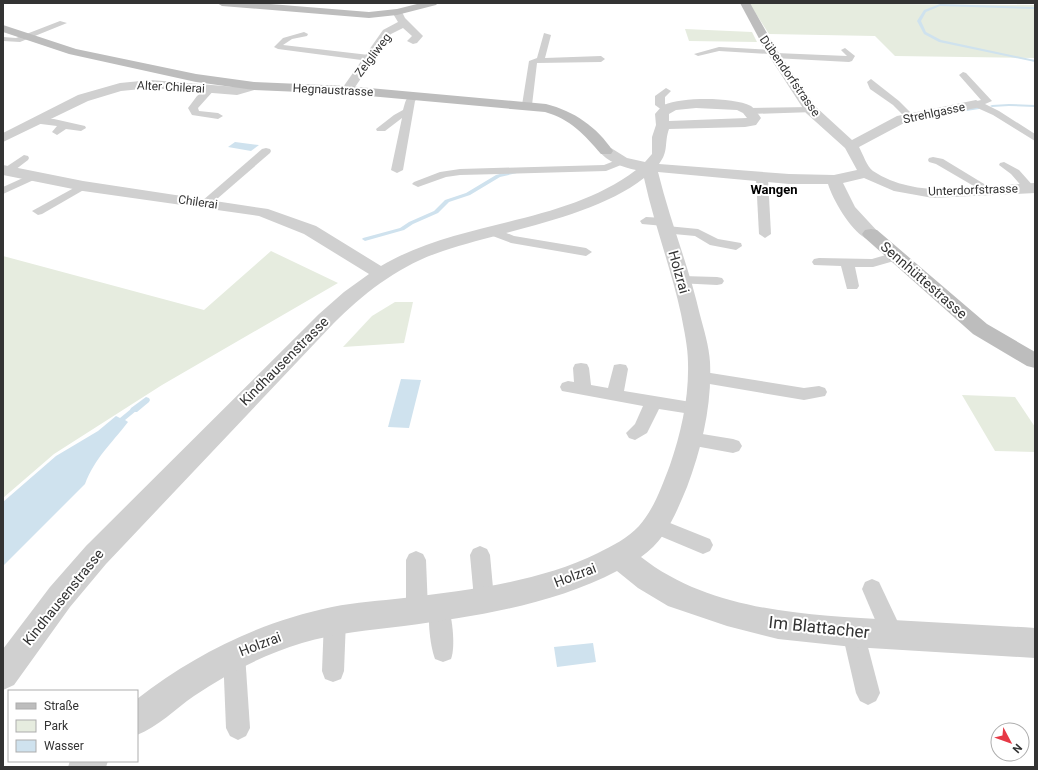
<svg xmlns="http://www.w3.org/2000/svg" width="1038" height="770" viewBox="0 0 1038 770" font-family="Roboto,sans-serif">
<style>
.green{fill:#e6ecdf}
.water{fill:#cfe2ee}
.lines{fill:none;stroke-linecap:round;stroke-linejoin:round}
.stream{fill:#cfe2ee;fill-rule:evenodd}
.lane{fill:#d0d0d0;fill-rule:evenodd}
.street{fill:#d0d0d0;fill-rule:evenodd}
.secondary{fill:#bdbdbd;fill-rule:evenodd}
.labels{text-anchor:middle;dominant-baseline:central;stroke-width:4;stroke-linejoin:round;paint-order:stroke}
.far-street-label{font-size:12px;fill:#333;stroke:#fff}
.far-quarter-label{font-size:13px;font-weight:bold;fill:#000;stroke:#fff}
.street-label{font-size:14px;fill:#333;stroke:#fff}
.near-street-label{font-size:17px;fill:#333;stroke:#fff}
</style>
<rect width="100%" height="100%" fill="#fff"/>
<!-- green -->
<g class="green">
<path d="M749,3L1035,5V58L895,56L875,36L769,34Z"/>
<path d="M685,29L752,32L757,42L689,41Z"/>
<path d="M271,251L338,283L162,385L54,454L3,498V256L204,310Z"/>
<path d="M395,302H413L404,343L343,347L372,316Z"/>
<path d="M962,395L1015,397L1035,427V452L995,451Z"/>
</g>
<!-- water -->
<g class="water">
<path d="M235,142L259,145L251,151L228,147Z"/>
<path d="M401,379L421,380L409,428L388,427Z"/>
<path d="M131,409L136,411L125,420L128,422C111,444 95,458 85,484L3,566V502L56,456L98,431L116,416L120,418Z"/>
<path d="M593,643L596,662L557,667L554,647Z"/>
</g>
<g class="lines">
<!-- stream -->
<g class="stream">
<path d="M940,4L1035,7V9L940,6L926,12L921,21L926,32L941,40L1035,60V62L939,42L924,34L917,21L924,10Z"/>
<path d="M1009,104L1035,105V107L1009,106L992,107L990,106L992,105Z"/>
<path d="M977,107H979V109L954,113L952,112Z"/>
<path d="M923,117H925V119L908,123L906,122Z"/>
<path d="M515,170L517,171V173L500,177L470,195L449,202L438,213L413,224L404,230L365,241L362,239L363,238L400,228L409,222L434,211L445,200L466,193L496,175Z"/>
<path d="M146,397L149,398L150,400L149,402L137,412H131L130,410L131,408Z"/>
</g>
<!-- lane -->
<g class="lane">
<path d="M60,21L67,23L20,42L3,41V37L16,38Z"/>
<path d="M304,32L308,34L307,36L292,39L283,45L369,55L373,58L369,61L278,49L274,47L283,38Z"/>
<path d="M544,33L551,35L545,58L601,56L605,59L601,62L537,63L532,105L530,107H524L522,105L529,61L537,58Z"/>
<path d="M719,47L772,50L776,53L847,56L841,50L845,48L855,56L852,61L849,62L774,58L770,54L719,51L698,56L694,54Z"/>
<path d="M963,72L966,73L992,101L985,104L999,111L1035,134V141L993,115L973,106V102L981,100L959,75Z"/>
<path d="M871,79L899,101L915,117L913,119H907L893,105L870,89L867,82Z"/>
<path d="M210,86L215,89L198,108L199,111L218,113L223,116L218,119L192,115L188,108L197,96Z"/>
<path d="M666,88L671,91L665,97V104L671,110L666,113L655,105V96Z"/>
<path d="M414,93L419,96L415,101L403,170L397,173L391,170L402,118L385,131H377L376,129L394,115L403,110C405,103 406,95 414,93Z"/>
<path d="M811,107L814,108L816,110L814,112L750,114L745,111L750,108Z"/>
<path d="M36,118L54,119L85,126L86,128L81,131L66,129L57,135L52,132L57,126L33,123L31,121Z"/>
<path d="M266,148L270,149L271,151L270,153L210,205H202L200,203L202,201L262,149Z"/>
<path d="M24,155L28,156L29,158L28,160L11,173H3V169Z"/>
<path d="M933,157L943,159L994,190L992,192H984L936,164L929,162L928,160L929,158Z"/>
<path d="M622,158L627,161L626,163L606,171L460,175L446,177L418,187L412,184L414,182L440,172L460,169L604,165Z"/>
<path d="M1004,162L1019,170L1035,188L1033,190H1025L1011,174L999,165L1000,163Z"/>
<path d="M34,173L40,176L38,178L3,194V187Z"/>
<path d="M762,175L768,178L771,234L765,238L759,234L756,178Z"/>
<path d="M83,183L87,184L89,186L87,188L42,214L38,215L32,211Z"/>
<path d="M646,217L664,218L670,222L664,226L642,224L640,221Z"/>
<path d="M667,226L698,229L718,239L741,243L742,246L736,250L710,245L695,236L663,233L661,230L663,227Z"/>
<path d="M494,228L514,236L586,248L592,252L586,256L511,243L490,235L488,232Z"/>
<path d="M896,252L903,256L901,259L873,267H855L859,286L857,289H847L841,266L814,265L812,262L814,259L819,258L872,259Z"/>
<path d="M682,276L717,277L722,278L724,281L722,284L717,285L677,283L675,280L677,277Z"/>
<path d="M581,363L587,364L589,368L591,385L608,388L614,365L620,364L626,365L628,369L624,391L697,403L703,405L705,409L703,413L697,415L659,409L647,433L635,440L629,438L626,433L635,424L643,406L562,391L560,387L562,383L568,381L574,382L573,368L575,364Z"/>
<path d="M698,371L804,388L819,386L825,388L827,392L825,396L804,400L692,381L690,377L692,373Z"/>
<path d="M690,432L733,439L739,441L742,446L739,451L733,453L684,444L681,439L684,434Z"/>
<path d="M655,517L710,539L713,545L710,551L703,554L648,531L645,525L648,519Z"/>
<path d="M480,546L487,549L490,555L494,599L491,606L484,609L477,606L474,599L470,555L473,549Z"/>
<path d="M416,551L423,554L426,560L428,610L425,617L417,620L409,617L406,610V560L409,554Z"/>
<path d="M872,579L879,582L904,635L901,643L893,646L885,643L862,589L865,582Z"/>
<path d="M439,597L446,600C452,613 456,646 451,659L443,662L435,659C430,646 426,613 432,600Z"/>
<path d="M335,610L343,613L346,620L344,671L341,679L333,682L325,679L322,671L324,620L327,613Z"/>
<path d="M853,621L861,624L864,632L880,693L876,701L868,705L860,701L856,693L842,632L845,624Z"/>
<path d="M234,643L242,646L245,654L250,728L246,736L238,740L230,736L226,728L223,654L226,646Z"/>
</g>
<!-- street -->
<g class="street">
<path d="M397,9L401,10L405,18L423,36L417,43L413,44L407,41L412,36L403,28L391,34L351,93H343L341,90L383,30L398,22L392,12Z"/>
<path d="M766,39L770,40L816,107L852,140L897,116L976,100L983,104L976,108L906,122L859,147C863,154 867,167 873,171C920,202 983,185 1035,183V193L933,198L894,191L864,178L843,183L855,207L880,234L877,238C873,239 869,240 865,238C850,229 833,200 828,184H789L658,172C670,221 689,267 700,315C704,330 709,346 710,362C712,405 702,447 687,487C676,513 666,540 641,557C711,612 808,615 893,620C940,623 988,625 1035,628V658L853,647L778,639L727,626L668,606L638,588L617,571C552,605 477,616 404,626C370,630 336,633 302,643C263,655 228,673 194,696C175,709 158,727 137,735V699C195,654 260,622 332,607C356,602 380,601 404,598C469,590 539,582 598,553C612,546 628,538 639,526C654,509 662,486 670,465C681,433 689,398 688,363C688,347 684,330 681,314C671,268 654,224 644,178C593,218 505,230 443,251C400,265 365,292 333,324L106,564L70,607L14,685L3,690V649L50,587L86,546L319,314L344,292L369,274L304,234L259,216L83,191L3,175V165L83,181L268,209L316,226L381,266C460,219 562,226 636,170C624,168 606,161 599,151L601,148H611L627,158L645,162L652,154V137L656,125L655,114C658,111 660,107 664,105C683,97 732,97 751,106C755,109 758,114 761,118L756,125L745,127L669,129C664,143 669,151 659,164L789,174L834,175L857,170L845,148L806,113L760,42ZM696,108L737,110L743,113L747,118L669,121V114L676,110Z"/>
<path d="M151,80L236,87L254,82L260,86L258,89L237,95L151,88L121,91L88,101L3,142V133L78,95L120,83Z"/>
<path d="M70,761H108L106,767H68Z"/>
</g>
<!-- secondary -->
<g class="secondary">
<path d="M217,3H258L369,12L397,9L421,3H438L436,5L397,15L369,18L222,6Z"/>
<path d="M740,3H750L772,42L770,44H762Z"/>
<path d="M3,25L76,49L196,74L254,82L347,86L546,104C574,111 597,127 613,151L611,154H601C585,135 570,119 545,112L347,94L254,90L196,82L69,54L3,32Z"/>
<path d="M871,229L877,230L987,324L1035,352V368L1027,366L973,334L865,238L862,234L865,230Z"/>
</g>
</g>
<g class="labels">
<!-- far-street labels -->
<g class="far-street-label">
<text transform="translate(373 55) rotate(-53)">Zelgliweg</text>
<text transform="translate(790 76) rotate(55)">Dübendorfstrasse</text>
<text transform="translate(171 87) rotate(3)">Alter Chilerai</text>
<text transform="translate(333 90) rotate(3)">Hegnaustrasse</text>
<text transform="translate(934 113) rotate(-12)">Strehlgasse</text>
<text transform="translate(973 190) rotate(-2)">Unterdorfstrasse</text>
<text transform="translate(198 202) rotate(8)">Chilerai</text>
</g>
<!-- far-quarter labels -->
<g class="far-quarter-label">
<text x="774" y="189">Wangen</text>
</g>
<!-- street labels -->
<g class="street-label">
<text transform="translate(679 272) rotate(74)">Holzrai</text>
<text transform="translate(924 280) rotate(41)">Sennhüttestrasse</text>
<text transform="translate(284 361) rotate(-45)">Kindhausenstrasse</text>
<text transform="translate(575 575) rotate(-21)">Holzrai</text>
<text transform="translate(63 597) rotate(-51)">Kindhausenstrasse</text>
<text transform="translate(260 644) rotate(-21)">Holzrai</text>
</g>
<!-- near-street labels -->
<g class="near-street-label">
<text transform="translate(819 627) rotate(6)">Im Blattacher</text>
</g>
</g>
<!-- border -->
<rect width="1038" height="770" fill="none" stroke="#333333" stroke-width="8"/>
<!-- legend -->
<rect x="8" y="690" width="130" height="72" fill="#ffffff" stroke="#adadad"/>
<rect x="16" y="703" width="20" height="6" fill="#bdbdbd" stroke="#adadad"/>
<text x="44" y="710" font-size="12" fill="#333333">Straße</text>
<rect x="16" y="720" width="20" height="12" fill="#e6ecdf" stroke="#adadad"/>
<text x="44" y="730" font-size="12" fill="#333333">Park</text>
<rect x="16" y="740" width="20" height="12" fill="#cfe2ee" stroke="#adadad"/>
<text x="44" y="750" font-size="12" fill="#333333">Wasser</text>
<!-- north arrow -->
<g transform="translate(1010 742) rotate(131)"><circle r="19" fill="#ffffff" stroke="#adadad"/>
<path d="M0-3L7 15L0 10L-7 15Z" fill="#e63946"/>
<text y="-6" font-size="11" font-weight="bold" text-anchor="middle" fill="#333333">N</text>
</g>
</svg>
